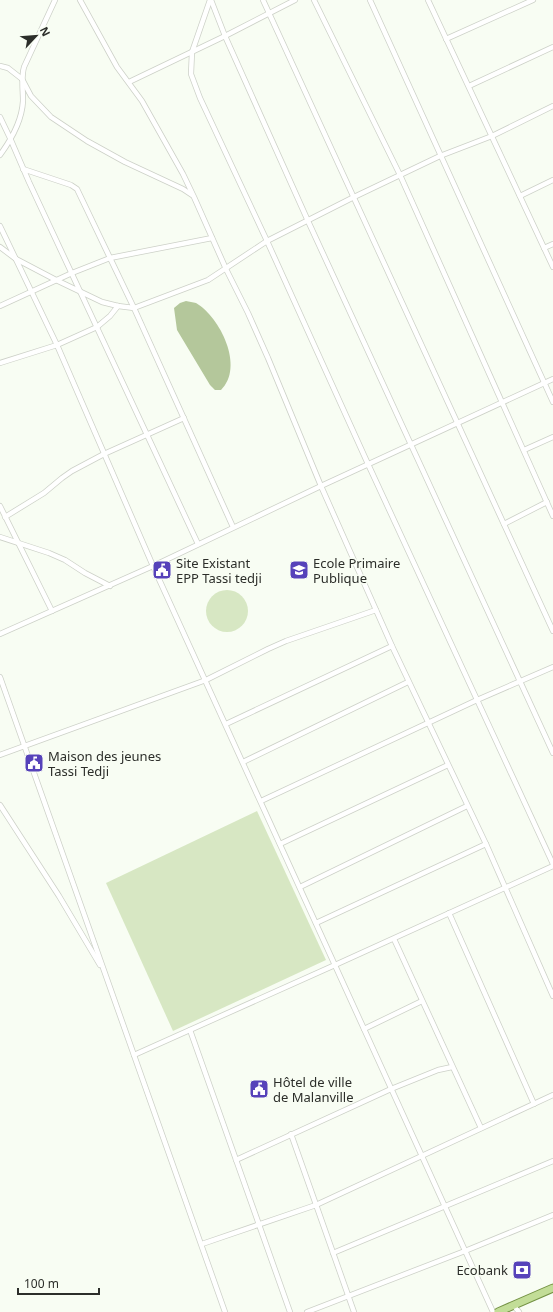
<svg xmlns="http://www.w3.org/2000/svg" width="553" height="1312" viewBox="0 0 553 1312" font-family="'Noto Sans',sans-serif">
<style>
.green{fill:#d7e7c3}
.water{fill:#b4c79b}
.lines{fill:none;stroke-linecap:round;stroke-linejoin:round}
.street-casing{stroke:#cdd1c8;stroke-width:6}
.primary-casing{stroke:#739143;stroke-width:9}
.street{stroke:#fff;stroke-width:4.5}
.primary{stroke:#c2dd97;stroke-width:7}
.labels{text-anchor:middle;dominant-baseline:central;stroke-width:3;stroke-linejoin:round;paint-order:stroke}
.poi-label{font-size:13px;fill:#2c2e2a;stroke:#f8fdf3;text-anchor:start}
</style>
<rect width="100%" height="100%" fill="#f8fdf3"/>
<!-- green -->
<g class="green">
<circle cx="227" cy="611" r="21"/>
<path d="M257,811L326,960L173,1031L106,883Z"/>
</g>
<!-- water -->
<path class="water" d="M186,301C189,302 193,302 196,303C220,317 245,367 221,390H215L210,385L177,330L174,308L180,303Z"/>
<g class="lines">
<!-- street casing -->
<g class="street-casing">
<g id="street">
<path d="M80,0L117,67L142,101L183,174L194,197L226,269L248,313L268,358L321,486L392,646L486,844L553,996"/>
<path d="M210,0L192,52L191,74L200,98L267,241L368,464L553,864"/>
<path d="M211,0L225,36L308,221L553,753"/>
<path d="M263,0L553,631"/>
<path d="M314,0L400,175L553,516"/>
<path d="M370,0L553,402"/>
<path d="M428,0L553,267"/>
<path d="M446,39L533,0"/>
<path d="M0,66L8,68L22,79L31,96L51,117L87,141L125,162L183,189L192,195"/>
<path d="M129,82L225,36L295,0"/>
<path d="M469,86L553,47"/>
<path d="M0,117L10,138L29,182L198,544"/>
<path d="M0,155C11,140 22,120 23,101C23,89 21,78 24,67L55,0"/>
<path d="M23,169L71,185L77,189L134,308L233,527"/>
<path d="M520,196L553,180"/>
<path d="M0,226L57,345L153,566L493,1312"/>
<path d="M0,247L16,259L56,280L102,302L118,306L134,308L208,280L267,241L354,197L440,156L492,136L553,106"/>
<path d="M544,248L553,244"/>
<path d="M0,306L72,273L110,258L212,238"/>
<path d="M0,363L57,345L97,327L110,316L118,306"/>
<path d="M524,450L553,437"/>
<path d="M0,506L52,611"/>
<path d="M5,517L44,493L62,478L72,471L104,454L184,418"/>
<path d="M504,524L547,502"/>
<path d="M0,537L49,553L65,560L85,573L110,586"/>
<path d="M0,634L153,566L321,486L553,379"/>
<path d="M0,677L225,1312"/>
<path d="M226,724L392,646"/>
<path d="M0,755L206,680L268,649L286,641L376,610"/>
<path d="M243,762L408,682"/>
<path d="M261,801L477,700L553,667"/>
<path d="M0,805L59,896L100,965"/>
<path d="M280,844L448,765"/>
<path d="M300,887L467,806"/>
<path d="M449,913L534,1104"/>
<path d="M316,923L486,844"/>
<path d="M394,939L481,1128"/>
<path d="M364,1029L422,1001"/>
<path d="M190,1030L290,1312"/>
<path d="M134,1055L335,965L553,866"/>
<path d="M291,1134L354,1312"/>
<path d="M236,1160L391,1089L438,1070L452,1067"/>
<path d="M202,1244L316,1205L553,1095"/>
<path d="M333,1253L553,1161"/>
<path d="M513,1305L519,1312"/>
<path d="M307,1312L465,1251L553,1215"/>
</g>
</g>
<!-- primary casing -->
<g class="primary-casing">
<path id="primary" d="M498,1312L553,1288"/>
</g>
<!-- street -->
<use href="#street" class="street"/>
<!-- primary -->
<use href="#primary" class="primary"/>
</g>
<!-- icons -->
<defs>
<g id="civic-square" transform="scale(1)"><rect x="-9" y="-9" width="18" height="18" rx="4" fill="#5642ba" stroke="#f8fdf3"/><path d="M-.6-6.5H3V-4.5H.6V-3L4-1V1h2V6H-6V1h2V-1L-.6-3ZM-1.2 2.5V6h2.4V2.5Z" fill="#fff"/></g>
<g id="school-square" transform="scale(1)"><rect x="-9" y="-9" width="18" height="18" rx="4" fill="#5642ba" stroke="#f8fdf3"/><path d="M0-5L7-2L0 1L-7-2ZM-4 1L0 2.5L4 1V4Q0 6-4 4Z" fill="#fff"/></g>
<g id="bank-square" transform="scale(1)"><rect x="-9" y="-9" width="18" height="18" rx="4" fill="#5642ba" stroke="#f8fdf3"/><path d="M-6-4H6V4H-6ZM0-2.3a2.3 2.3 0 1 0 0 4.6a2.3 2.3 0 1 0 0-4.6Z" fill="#fff"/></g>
</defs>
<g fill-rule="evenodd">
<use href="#civic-square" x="162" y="570"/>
<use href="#school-square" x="299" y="570"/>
<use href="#civic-square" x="34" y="763"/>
<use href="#civic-square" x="259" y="1089"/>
<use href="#bank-square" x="522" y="1270"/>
</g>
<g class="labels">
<!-- poi labels -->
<g class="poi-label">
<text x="176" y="563">Site Existant<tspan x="176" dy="15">EPP Tassi tedji</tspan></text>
<text x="313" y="563">Ecole Primaire<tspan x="313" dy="15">Publique</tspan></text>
<text x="48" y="756">Maison des jeunes<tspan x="48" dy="15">Tassi Tedji</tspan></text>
<text x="273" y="1082">Hôtel de ville<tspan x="273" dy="15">de Malanville</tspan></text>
<text x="508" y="1270" text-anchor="end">Ecobank</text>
</g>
</g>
<!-- north arrow -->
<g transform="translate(36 36) rotate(64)" stroke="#f8fdf3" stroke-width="3" paint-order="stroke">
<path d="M0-3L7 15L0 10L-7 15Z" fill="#2c2e2a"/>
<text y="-6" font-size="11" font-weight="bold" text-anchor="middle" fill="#2c2e2a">N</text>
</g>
<!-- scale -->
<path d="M18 1288v6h81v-6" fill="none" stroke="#2c2e2a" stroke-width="2"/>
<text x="24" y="1288" font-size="12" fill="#2c2e2a" stroke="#f8fdf3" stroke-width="3" paint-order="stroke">100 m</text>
</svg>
